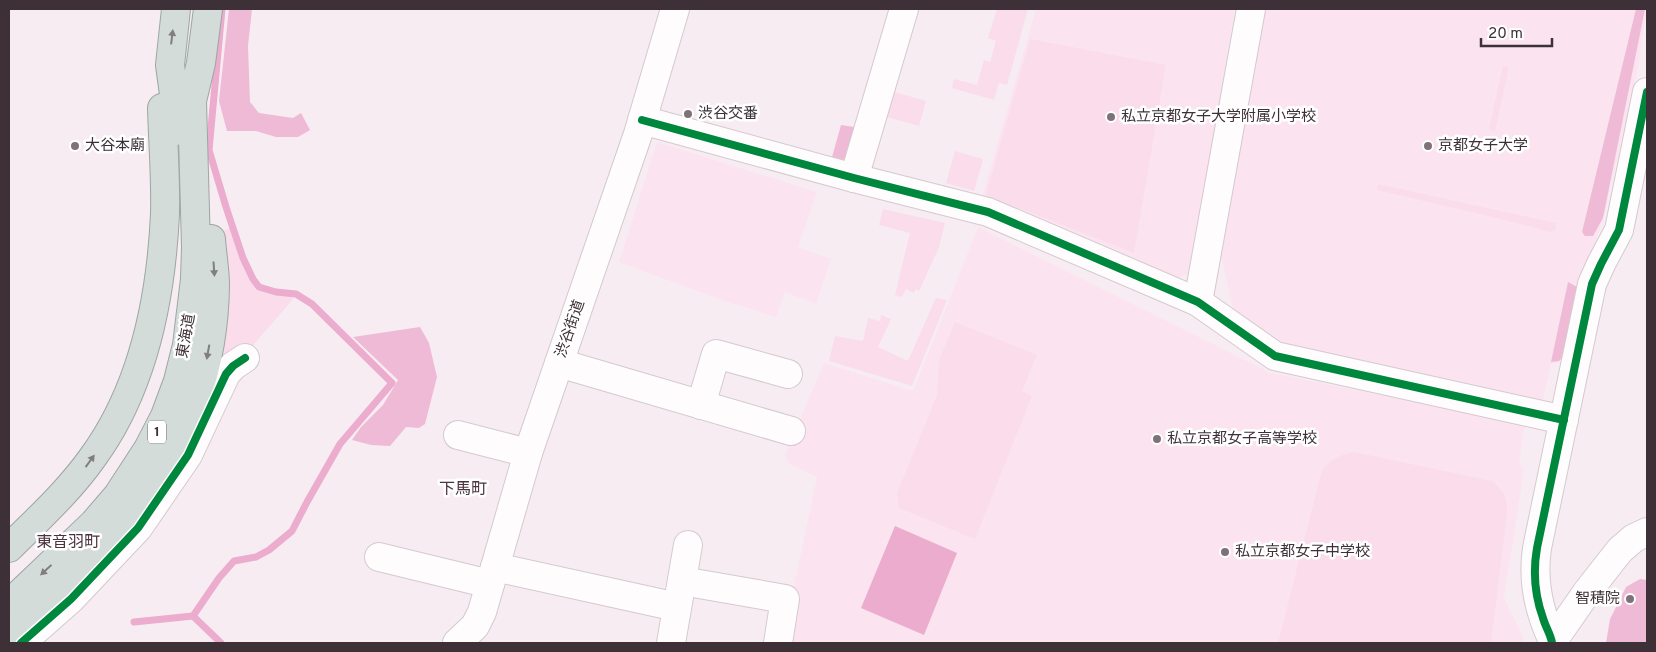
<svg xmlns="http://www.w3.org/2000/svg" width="1656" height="652" viewBox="0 0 1656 652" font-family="Overpass,'Noto Sans JP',sans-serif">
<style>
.built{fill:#fbe4ef}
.green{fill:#fadceb}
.forest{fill:#efbad6}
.water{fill:#ebacce}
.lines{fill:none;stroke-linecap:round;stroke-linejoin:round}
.stream{stroke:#ebacce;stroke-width:7}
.minor-casing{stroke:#d4c9cf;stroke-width:30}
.tertiary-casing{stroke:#d4c9cf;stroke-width:30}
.secondary-casing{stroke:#d4c9cf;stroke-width:30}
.trunk-casing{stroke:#9da6a1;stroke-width:30}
.minor{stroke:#fefcfd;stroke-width:28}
.tertiary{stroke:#fefcfd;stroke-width:28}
.secondary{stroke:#fefcfd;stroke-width:28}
.trunk{stroke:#d3dcd8;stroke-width:28}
.cycleway-casing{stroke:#fff;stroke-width:11}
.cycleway{stroke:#00873e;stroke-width:8}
.oneway{fill:#807e7f}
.poi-dot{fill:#7e7278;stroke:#fff;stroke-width:2}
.labels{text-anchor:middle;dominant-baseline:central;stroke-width:5;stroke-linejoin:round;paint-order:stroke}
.shield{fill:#fff;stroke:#776f73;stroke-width:1}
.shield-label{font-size:14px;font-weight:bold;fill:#3d3137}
.poi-label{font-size:15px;fill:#3d3137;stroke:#fff;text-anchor:start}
.street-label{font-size:15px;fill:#3d3137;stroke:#fff}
.neighbourhood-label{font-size:16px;fill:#4b323f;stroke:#fff}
</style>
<rect width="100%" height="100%" fill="#f7ecf2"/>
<!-- built -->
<g class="built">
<path d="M1036,9H1235L1190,272L1178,279L982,198Z"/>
<path d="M1263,9H1647L1637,73L1603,219L1580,287L1566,356L1560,362L1551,364L1542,405L1276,350L1235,319L1219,245Z"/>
<path d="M657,142L817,192L798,247L831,259L816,304L785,292L776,317L724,301L619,262Z"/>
<path d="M978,227L1271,373L1525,424L1519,462L1524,471L1504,598L1523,637L1522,643H782L817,477L789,464L785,454L824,363L913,391Z"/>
</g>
<!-- green -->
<g class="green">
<path d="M997,9H1028L1007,85L999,83L994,100L952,88L954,79L977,85L984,60L990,62L996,41L988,38Z"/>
<path d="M1030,39L1166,65L1134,253L986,195Z"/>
<path d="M1503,66L1509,67L1495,131L1489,129Z"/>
<path d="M891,91L926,101L919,126L883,116Z"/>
<path d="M955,151L983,159L974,191L946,183Z"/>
<path d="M1378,184L1556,223L1555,230L1550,232L1501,219L1377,190Z"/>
<path d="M883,209L945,223L939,247L919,291L916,289L914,293L906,289L902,297L895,295L910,233L879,225Z"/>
<path d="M231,228C236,244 245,282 260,289C271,296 285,293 294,298L255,343L250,348L218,363L222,231Z"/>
<path d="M936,298L947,300L912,386L829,361L835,336L863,341L868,318L880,321L881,315L891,319L878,347L908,361Z"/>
<path d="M955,322L1037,355L1022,391L1032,396L975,539L899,508L897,493L937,395L939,360Z"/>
<path d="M1354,452L1492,481C1504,490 1507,498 1507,513L1491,643H1278L1322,470C1331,459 1340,455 1354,452Z"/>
</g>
<!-- forest -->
<g class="forest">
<path d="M229,9H252L248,46L250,102L259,113L293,118L301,113L310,130L298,137H276L256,131H227L219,101Z"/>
<path d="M1636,9H1645L1603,218L1593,236H1585L1582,232Z"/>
<path d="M841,125L854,127L845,160L832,157Z"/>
<path d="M1568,282L1579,288L1565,355L1559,361L1551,362Z"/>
<path d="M420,327L429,343L437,377L425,424L419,428L406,427L390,446L371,445L352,440L361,427L383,405L398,380L353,337Z"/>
<path d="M1640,579L1647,580V643H1606L1610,619L1626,587Z"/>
</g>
<!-- water -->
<path class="water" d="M895,526L957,553L924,635L861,608Z"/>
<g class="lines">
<!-- stream -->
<g class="stream">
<path d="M193,616L219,578L234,561L256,557L269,550L292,531L307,502L340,444L392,383L312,304L296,294L276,292L259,287L253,279L243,258L226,207L209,150L222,9"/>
<path d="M134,622L193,616L221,643"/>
</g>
<!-- minor casing -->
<g class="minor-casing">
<g id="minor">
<path d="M1647,92L1619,230L1601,264L1592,284L1537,548C1532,581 1539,612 1553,641L1587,592L1620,550L1634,538L1647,532"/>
<path d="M854,178L904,9"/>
<path d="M1198,302L1251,9"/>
<path d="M559,363L791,431"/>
<path d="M701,405L716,354L788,374"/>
<path d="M458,435L528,453"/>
<path d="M379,557L490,584"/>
<path d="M495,567L677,607"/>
<path d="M682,581L785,599L778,643"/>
<path d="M21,643L71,599L138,528L188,455L226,374L233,366L245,358"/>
<path d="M671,643L688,545"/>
</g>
</g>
<!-- tertiary casing -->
<g class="tertiary-casing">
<g id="tertiary">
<path d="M642,120L854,178L988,212L1198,302L1275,356L1564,420"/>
<path d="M1552,643L1553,641"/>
</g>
</g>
<!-- secondary casing -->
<g class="secondary-casing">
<path id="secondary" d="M457,643L475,626L482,612L528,453L638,134L675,9"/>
</g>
<!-- trunk casing -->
<g class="trunk-casing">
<g id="trunk">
<path d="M176,131L175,102L170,65L176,9"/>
<path d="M9,548C38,519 69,491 93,457C144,387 161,299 165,214C166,179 163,143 162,108"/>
<path d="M9,604L94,523L118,495L148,449L165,416L178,381L187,345L195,279L196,247L192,101L201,63L208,9"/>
<path d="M9,632C44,599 81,568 114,533C178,463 214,380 215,285C215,270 212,255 211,239"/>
</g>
</g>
<!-- minor -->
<use href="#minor" class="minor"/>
<!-- tertiary -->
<use href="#tertiary" class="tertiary"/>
<!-- secondary -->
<use href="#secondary" class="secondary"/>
<!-- trunk -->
<use href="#trunk" class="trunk"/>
<!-- cycleway casing -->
<g class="cycleway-casing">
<g id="cycleway">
<path d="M642,120L854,178L988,212L1198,302L1275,356L1564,420"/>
<path d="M21,643L71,599L138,528L188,455L226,374L233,366L245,358"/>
<path d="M1552,643C1551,635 1545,626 1543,618C1535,596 1533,571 1537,548L1592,284L1601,264L1619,230L1647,92"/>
</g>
</g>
<!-- cycleway -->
<use href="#cycleway" class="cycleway"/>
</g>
<!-- one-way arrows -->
<defs><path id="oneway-solid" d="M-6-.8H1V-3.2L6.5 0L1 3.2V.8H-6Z" transform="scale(1.25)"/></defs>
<g class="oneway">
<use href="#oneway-solid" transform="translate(172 37) rotate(-83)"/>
<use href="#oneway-solid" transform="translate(214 269) rotate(86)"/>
<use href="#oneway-solid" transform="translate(208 352) rotate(100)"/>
<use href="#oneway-solid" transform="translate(90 461) rotate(-54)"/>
<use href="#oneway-solid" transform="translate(46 570) rotate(137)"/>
</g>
<!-- markers -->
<g class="poi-dot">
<circle cx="688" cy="114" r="5"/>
<circle cx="1111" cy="117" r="5"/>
<circle cx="75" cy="146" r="5"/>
<circle cx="1428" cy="146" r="5"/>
<circle cx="1157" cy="439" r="5"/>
<circle cx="1225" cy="552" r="5"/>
<circle cx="1630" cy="599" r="5"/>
</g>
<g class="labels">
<!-- shield labels -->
<rect class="shield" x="148" y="420.5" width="18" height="23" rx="4"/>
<g class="shield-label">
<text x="157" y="432">1</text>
</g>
<!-- poi labels -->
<g class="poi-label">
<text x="698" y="114">渋谷交番</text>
<text x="1121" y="117">私立京都女子大学附属小学校</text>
<text x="85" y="146">大谷本廟</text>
<text x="1438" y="146">京都女子大学</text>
<text x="1167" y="439">私立京都女子高等学校</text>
<text x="1235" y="552">私立京都女子中学校</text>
<text x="1620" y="599" text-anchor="end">智積院</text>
</g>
<!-- street labels -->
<g class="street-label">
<text transform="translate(571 329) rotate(-71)">渋谷街道</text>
<text transform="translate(187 336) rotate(-80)">東海道</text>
</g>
<!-- neighbourhood labels -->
<g class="neighbourhood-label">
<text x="463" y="490">下馬町</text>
<text x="68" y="543">東音羽町</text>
</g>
</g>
<!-- border -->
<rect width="1656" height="652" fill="none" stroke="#3d3137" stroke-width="20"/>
<!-- scale -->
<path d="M1481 38v8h71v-8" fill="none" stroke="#3d3137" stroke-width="2.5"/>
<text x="1488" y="38" font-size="15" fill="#3d3137" stroke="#ffffff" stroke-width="4" paint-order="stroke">20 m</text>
</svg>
